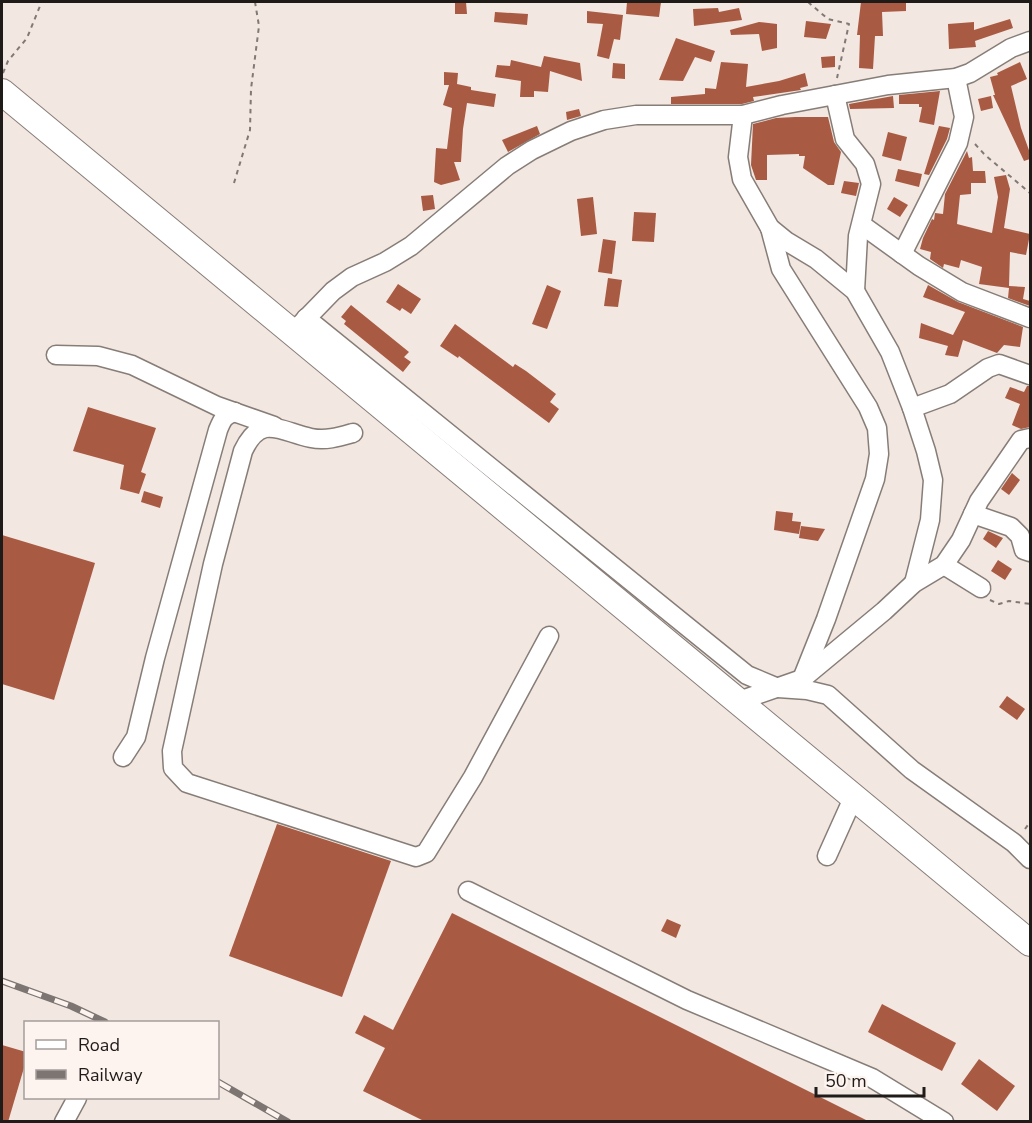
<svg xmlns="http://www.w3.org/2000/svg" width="1032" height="1123" viewBox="0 0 1032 1123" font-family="'Nunito Sans',sans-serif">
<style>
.building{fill:#a95a43}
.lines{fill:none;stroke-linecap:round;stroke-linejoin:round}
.minor-casing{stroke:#877d77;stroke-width:21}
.highway-casing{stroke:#877d77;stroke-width:28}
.path{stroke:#817975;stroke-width:2;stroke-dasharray:4.5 4.5;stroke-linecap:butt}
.minor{stroke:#fff;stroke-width:18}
.highway{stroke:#fff;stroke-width:26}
.rail-casing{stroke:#7c7571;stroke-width:7}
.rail{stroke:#fdf4f0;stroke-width:4.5;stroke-dasharray:14;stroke-linecap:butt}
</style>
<rect width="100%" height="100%" fill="#f2e7e1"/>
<!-- building -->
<g class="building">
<path d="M455,2H466L467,14H455Z"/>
<path d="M627,2H661L659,17L626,14Z"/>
<path d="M861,2H906V11L882,12L883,36H875L873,69L859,68L860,35H857Z"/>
<path d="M718,8L719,12L739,8L742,20L694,26L693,9Z"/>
<path d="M587,11L623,15L620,40L614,39L609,59L597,56L603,24L587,23Z"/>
<path d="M495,12L528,14L527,25L494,22Z"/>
<path d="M1010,19L1013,28L975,41L976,47L949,49L948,24L974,22V30Z"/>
<path d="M806,21L831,24L826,39L804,37Z"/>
<path d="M759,22L777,24V48L762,51L759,34L731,35L730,30Z"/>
<path d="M676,38L715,51L711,62L695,57L683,81L659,80Z"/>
<path d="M544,56L580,63L582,81L550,71L548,92L534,91V97H520L521,81L495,77L497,65L510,66L511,60L541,67Z"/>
<path d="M835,56V67L822,68L821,57Z"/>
<path d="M721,62L748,64L746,87L779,81L805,73L808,86L800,88L801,90L753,97L754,101L742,104H671V97L705,94V88L716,89Z"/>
<path d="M1020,62L1027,79L1011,86L1021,128L1030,153V159L1024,161L993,95H995L990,77L998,75L997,73Z"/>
<path d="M613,63L625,64V79L612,78Z"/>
<path d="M444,72L458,73L457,84L471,87V90L496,94L494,107L467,103L463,129L461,162H454L460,180L441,185L434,182L436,148L447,149L452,108L443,105L449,85H444Z"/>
<path d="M940,91L934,125L919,122L922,107H919V104H899V95Z"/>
<path d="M893,96L894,108L850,109L849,104Z"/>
<path d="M991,96L993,108L981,111L978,99Z"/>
<path d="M579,109L581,116L567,120L566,112Z"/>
<path d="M795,117H828L834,142L841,152L834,185H828L803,168L805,156H799V154L767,155V180H756L751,165L753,124L776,118Z"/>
<path d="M537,126L540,134L508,152L502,140Z"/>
<path d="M939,126L950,128L947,139L929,175L924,174Z"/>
<path d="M888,132L907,137L901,161L882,156Z"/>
<path d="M967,151L969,158L972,157L973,171H985L986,183H971V194L960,195L957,224L992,233L998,197L994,177L1006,175L1010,189L1004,228L1030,234L1026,255L1010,252L1009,286L1025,287L1023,299L1030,301V306L1008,298L1009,288L979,284L982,267L961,260L959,268L944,264L943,268L930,259L931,252L920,249L923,238L932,219L934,220L935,213L943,214L945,194Z"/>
<path d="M898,169L922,174L919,187L895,181Z"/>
<path d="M844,181L859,183L856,196L841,193Z"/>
<path d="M433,195L435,209L423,211L421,196Z"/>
<path d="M593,197L597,234L581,236L577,199Z"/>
<path d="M894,197L908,205L900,217L887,209Z"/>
<path d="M634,212L656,213L654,242L632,241Z"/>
<path d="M603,239L616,241L612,274L598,272Z"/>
<path d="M608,278L622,280L618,307L604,306Z"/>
<path d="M398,284L421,299L411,314L402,308L400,311L386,302Z"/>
<path d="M547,285L561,291L547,329L532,324Z"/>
<path d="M928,285L958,302L1023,327L1020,347L1004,345L997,353L963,340L958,357L945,355L948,346L919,338L921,323L953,335L965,312L923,297Z"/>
<path d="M351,305L409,352L404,357L411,362L403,372L344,324L346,321L341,317Z"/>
<path d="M455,324L513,367L515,364L526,371L556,394L550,402L559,409L549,423L459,356L458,358L440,346Z"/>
<path d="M1027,386H1030V427L1021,429L1012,425L1020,404L1005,398L1010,387L1024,392Z"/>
<path d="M88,407L156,428L141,472L146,474L139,494L120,489L124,465L73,451Z"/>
<path d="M1012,473L1020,480L1009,495L1001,489Z"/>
<path d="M144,491L163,497L160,508L141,502Z"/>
<path d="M776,511L793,513L792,521L801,522L799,534L774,530Z"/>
<path d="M801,526L825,529L818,541L799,538Z"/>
<path d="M988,531L1003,538L996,548L983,539Z"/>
<path d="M2,535L95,563L54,700L2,684Z"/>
<path d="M998,560L1012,569L1005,580L991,571Z"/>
<path d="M1007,696L1025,709L1017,720L999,707Z"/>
<path d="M277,824L391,861L342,997L229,956Z"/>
<path d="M452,913L870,1122H426L363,1091L385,1048L355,1033L364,1015L393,1030Z"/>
<path d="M667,919L681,925L676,938L661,931Z"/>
<path d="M882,1004L956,1043L942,1071L868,1032Z"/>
<path d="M2,1045L26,1052V1061L8,1122H2Z"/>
<path d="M979,1059L1015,1086L997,1111L961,1084Z"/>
</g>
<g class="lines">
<!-- minor casing -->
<g class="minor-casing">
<g id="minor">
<path d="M835,95L845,139L865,164L871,184L858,236L855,291"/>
<path d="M743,115L738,157L742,179L770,228L786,241L816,259L855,291L890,352L912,408L926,451L933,480L930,520L914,583"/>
<path d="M862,225L919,266L962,292L1030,318"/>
<path d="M770,228L781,269L868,407L877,428L879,454L875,479L826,619L802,679"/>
<path d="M902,254L958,143L964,117L956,78"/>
<path d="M306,318L747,675L778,688L807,690L828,695L912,770L1014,843L1030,859"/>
<path d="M298,327L333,291L352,277L385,262L411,246L507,166L532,150L571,131L604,120L636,115H743L782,105L888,85L956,78L970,73L1011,48L1030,41"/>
<path d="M56,355L98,356L132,365L217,406L274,426"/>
<path d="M912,408L950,394L988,368L999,364L1030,375"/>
<path d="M353,433C339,437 326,441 311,438C279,431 261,413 243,451L213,564L172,751L173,768L187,783L416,857L426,853L473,777L549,636"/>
<path d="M973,514L1011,527L1020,536L1024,550L1030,552"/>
<path d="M944,565L981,588"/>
<path d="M739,701L802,679L884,611L914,583L944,565L961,540L979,501L1021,440L1030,438"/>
<path d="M123,757L136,737L155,658L218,430C222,420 224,415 235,412"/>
<path d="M827,856L854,796"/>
<path d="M468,891L687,1000L872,1078L944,1122"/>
<path d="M64,1122L77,1098"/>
</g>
</g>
<!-- highway casing -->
<g class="highway-casing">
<path id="highway" d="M2,92L1030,943"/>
</g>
<!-- path -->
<g class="path">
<path d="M808,2L828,19L849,24L837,78"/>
<path d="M3,73L8,61L27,38L40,6L38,2"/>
<path d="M975,144L985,155L1030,193"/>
<path d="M234,183L250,130L251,89L259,26L255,2"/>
<path d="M990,600L999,604L1009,601L1030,604"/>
<path d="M1025,829L1030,822"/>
</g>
<!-- minor -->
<use href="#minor" class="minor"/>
<!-- highway -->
<use href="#highway" class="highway"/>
<!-- rail casing -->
<g class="rail-casing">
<g id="rail">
<path d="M2,981L71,1006L105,1022"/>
<path d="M218,1082L288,1122"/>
</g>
</g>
<!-- rail -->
<use href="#rail" class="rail"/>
</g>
<!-- border -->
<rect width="1032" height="1123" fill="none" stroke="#1f1b19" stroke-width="6"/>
<!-- legend -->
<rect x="24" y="1021" width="195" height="78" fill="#fdf4f0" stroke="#a49d9a" stroke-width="1.5"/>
<rect x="36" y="1040" width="30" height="9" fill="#ffffff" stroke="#a49d9a" stroke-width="1.5"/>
<text x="78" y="1051" font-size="18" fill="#1f1b19">Road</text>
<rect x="36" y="1070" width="30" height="9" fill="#7c7571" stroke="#a49d9a" stroke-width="1.5"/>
<text x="78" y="1081" font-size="18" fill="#1f1b19">Railway</text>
<!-- scale -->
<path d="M816 1087v9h108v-9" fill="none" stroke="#1f1b19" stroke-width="3"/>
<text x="825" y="1087" font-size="18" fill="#1f1b19" stroke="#fdf4f0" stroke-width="4.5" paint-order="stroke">50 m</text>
</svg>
